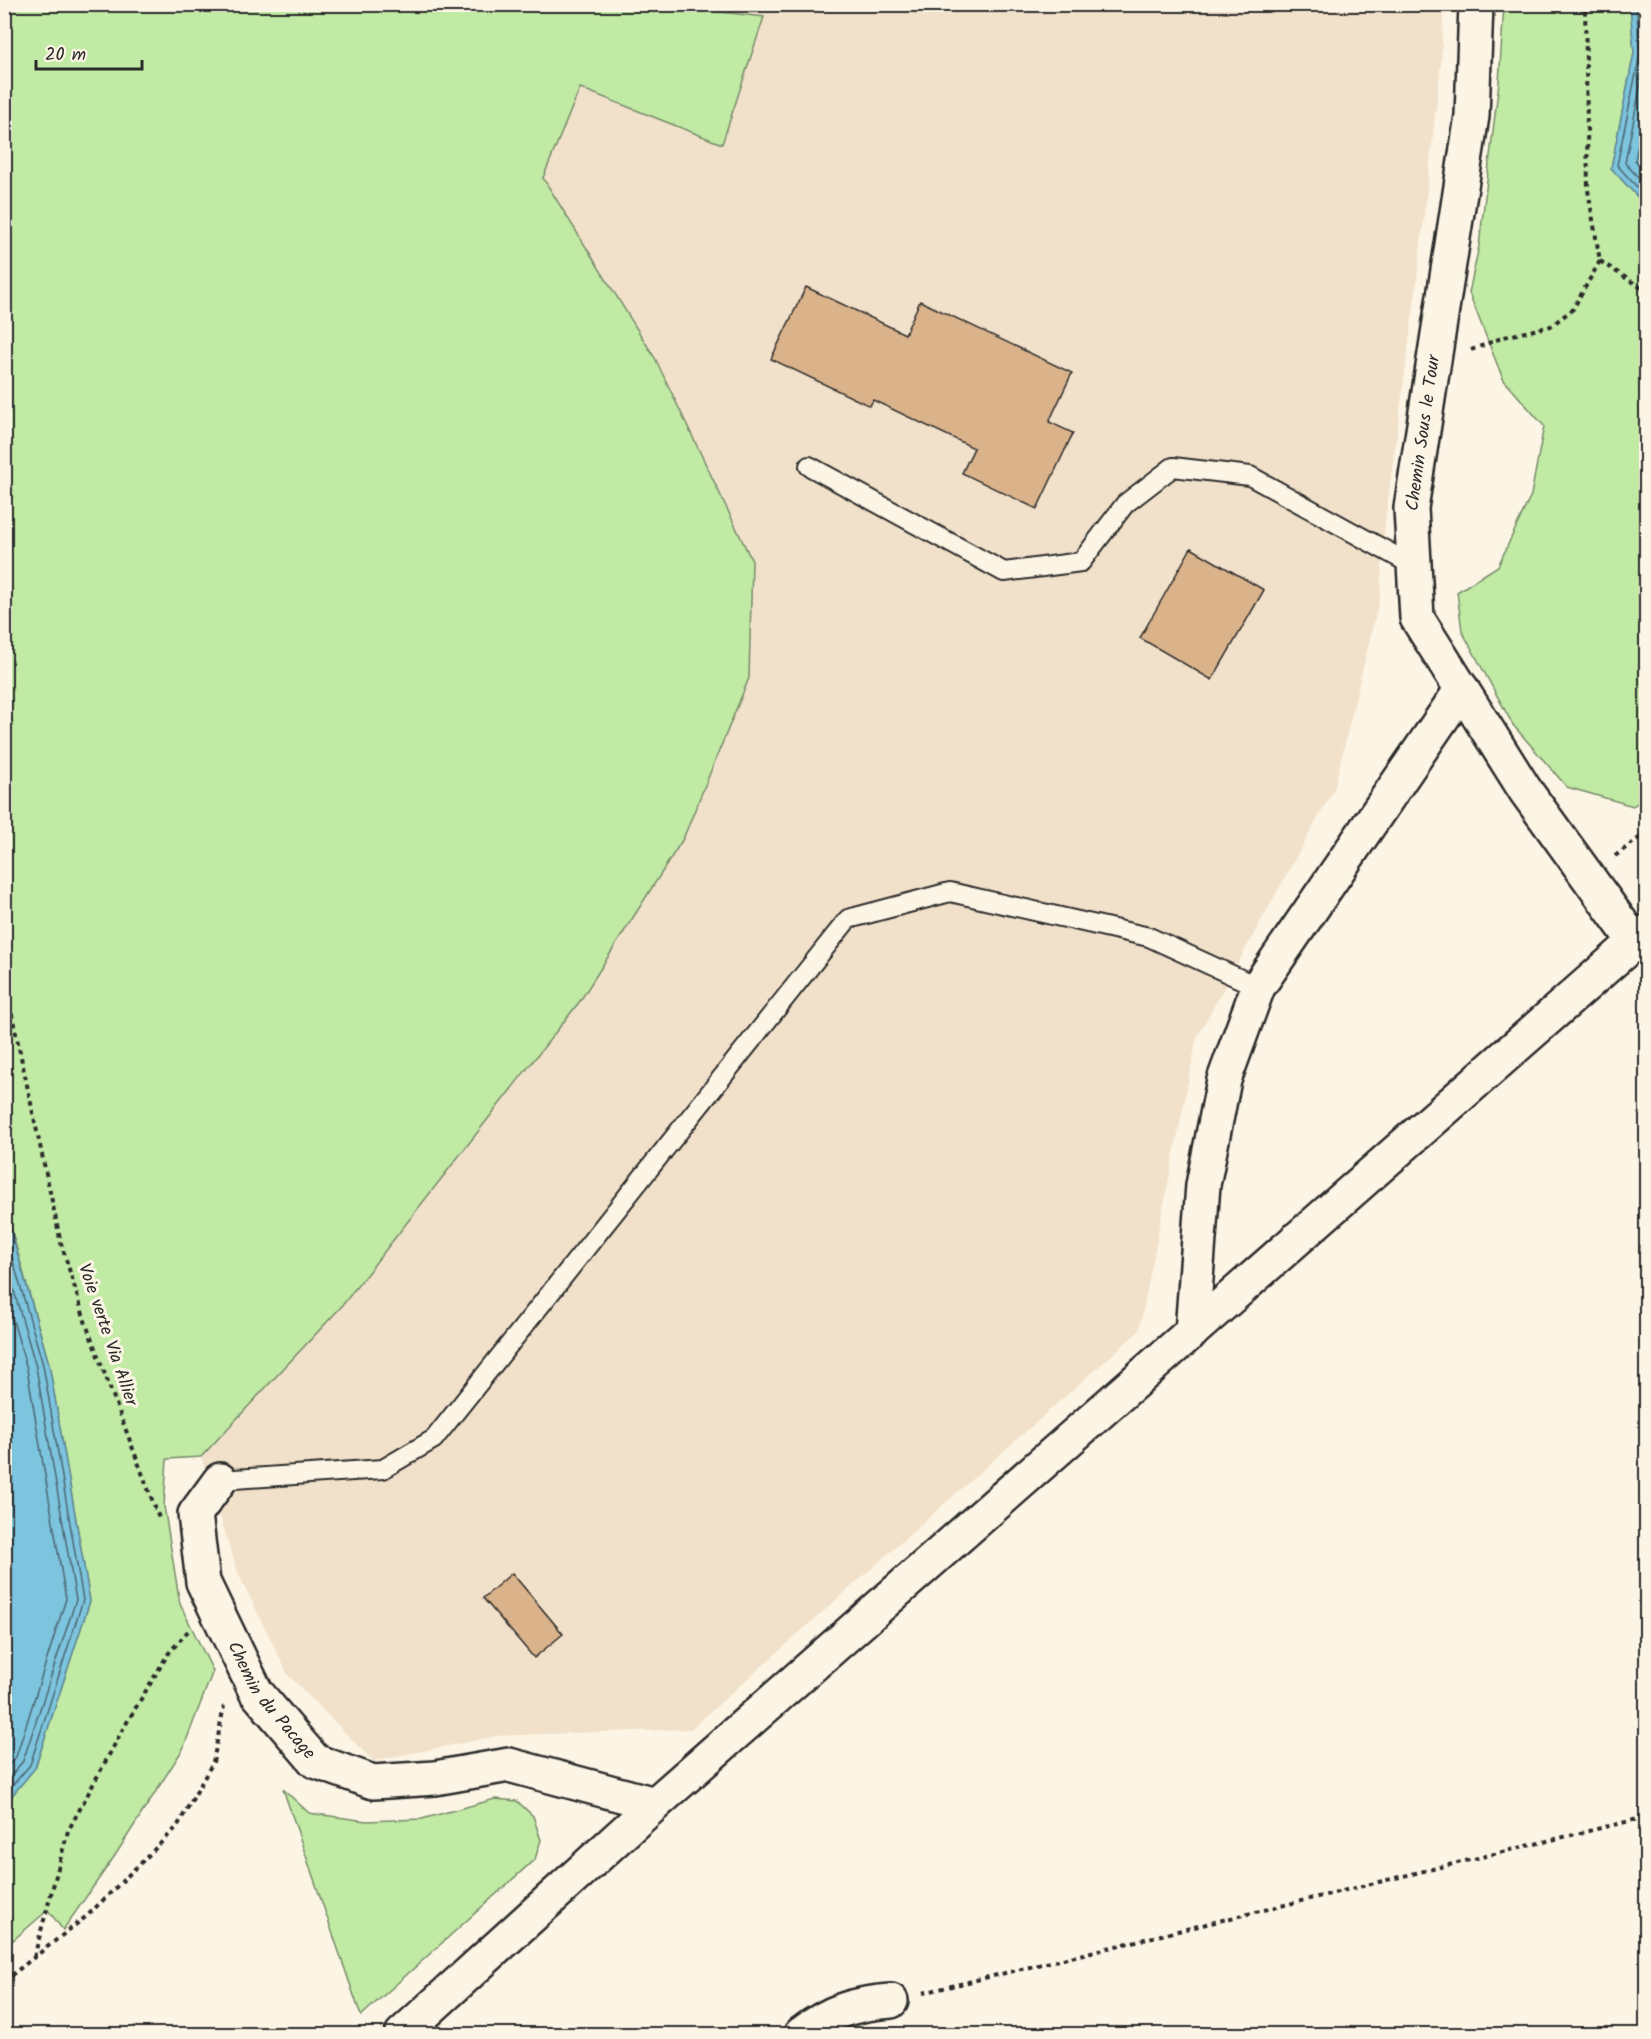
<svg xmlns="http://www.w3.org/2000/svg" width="1651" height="2039" viewBox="0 0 1651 2039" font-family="Kalam,sans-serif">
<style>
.built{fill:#f2e1ca}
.green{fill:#c1eaa5;stroke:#768a68;stroke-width:1.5}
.water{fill:#7dc4de;stroke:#5c8796;stroke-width:1.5}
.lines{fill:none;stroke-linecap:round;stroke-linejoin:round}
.shore{stroke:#4c6873;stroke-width:1.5}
.building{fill:#dab38b;stroke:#2b2b2b;stroke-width:1.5}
.service-casing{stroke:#2b2b2b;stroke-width:22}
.minor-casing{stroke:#2b2b2b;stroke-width:38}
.tertiary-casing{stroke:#2b2b2b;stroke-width:38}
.path{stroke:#2b2b2b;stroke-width:4;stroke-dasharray:4.5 4.5;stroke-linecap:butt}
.service{stroke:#fcf5e5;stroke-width:18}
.minor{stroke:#fcf5e5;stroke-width:33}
.tertiary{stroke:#fcf5e5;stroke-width:33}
.labels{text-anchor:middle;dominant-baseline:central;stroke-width:6;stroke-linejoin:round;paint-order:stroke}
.street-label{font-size:18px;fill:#2b2b2b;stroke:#fcf5e5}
</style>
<rect width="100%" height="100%" fill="#fcf5e5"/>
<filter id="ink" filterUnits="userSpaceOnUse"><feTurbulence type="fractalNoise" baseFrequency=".0167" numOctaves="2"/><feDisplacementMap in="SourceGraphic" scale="12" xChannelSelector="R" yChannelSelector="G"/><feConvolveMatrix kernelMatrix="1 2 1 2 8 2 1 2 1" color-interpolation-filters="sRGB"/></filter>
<g filter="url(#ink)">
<!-- built -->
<path class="built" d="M653,5H1444L1441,63L1416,290L1385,523L1380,597L1334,789L1197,1037L1139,1331L691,1729L497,1736L373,1761L288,1675L238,1573L201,1457L341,1307L580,1001L683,839L655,358L543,178L580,87L721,144L764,17Z"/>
<!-- green -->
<g class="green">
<path d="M653,4L764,17L722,144L580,88L543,178L655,358L752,561L749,678L683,839L580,1001L341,1307L201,1457L167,1459L164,1506L180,1604L213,1671L183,1749L114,1857L63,1930L48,1910L5,1947V1804L35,1768L90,1601L49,1364L5,1207V5Z"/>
<path d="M1504,5H1630L1634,53L1611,168L1646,206V797L1633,806L1567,787L1513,725L1462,631L1457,592L1498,566L1531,495L1544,426L1503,379L1469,293L1479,246L1499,82Z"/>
<path d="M283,1789L309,1813L366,1821L422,1819L495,1799L517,1801L533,1816L541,1840L535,1859L361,2016Z"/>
</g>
<!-- water -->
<g class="water">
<path d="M1630,5H1646V206L1611,168L1634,53Z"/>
<path d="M4,1207L49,1364L90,1601L35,1768L5,1804Z"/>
</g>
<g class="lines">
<!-- shore -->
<g class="shore">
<path d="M1636,4L1640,54L1617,165L1646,197"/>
<path d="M1646,58L1625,163L1646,186"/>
<path d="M1646,104L1635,160L1646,173"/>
<path d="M4,1229L43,1365L83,1600L30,1765L4,1795"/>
<path d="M4,1256L36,1367L76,1600L23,1761L4,1784"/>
<path d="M4,1289L27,1369L66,1599L16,1757L4,1770"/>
</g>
</g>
<!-- building -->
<g class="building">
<path d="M806,287L905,334L920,301L1072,373L1049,422L1073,433L1037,509L962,473L974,448L873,400L870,406L771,359Z"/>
<path d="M1191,548L1264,590L1212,680L1140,638Z"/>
<path d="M512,1573L563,1634L534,1658L483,1598Z"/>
</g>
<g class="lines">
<!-- service casing -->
<g class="service-casing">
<g id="service">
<path d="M809,466L1004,572L1081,562L1125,504L1173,467L1250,476L1414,566"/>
<path d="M220,1480L383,1469L434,1439L848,919L950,892L1149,937L1258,987"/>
</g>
</g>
<!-- minor casing -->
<g class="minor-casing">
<g id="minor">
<path d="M1476,4L1472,116L1411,508L1417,618L1525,790L1635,942"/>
<path d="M1192,1332L1203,1185L1224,1080L1258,987L1462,689"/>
<path id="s1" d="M220,1480L195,1514L203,1582L256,1692L315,1761L373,1782L435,1778L509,1765L655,1804"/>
<path d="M801,2034C831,2011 853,2004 891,2001"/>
</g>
</g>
<!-- tertiary casing -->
<g class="tertiary-casing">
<path id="tertiary" d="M402,2034L655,1804L1646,932"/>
</g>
<!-- path -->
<g class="path">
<path d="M1600,261L1646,291"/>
<path d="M1471,350L1504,337L1551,326L1573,309L1600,261L1588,190L1585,4"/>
<path d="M1615,856L1646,833"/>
<path d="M4,978L61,1243L86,1324L159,1518"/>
<path d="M34,1957L68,1831L123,1729L168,1654L188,1631"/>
<path d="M4,1981L88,1915L177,1827L213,1762L224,1706"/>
<path d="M923,1993L1646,1817"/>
</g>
<!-- service -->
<use href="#service" class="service"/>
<!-- minor -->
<use href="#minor" class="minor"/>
<!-- tertiary -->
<use href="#tertiary" class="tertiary"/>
</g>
</g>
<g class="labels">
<!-- street labels -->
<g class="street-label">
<text transform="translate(1424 433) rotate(-82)">Chemin Sous le Tour</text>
<text transform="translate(107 1335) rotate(71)">Voie verte Via Allier</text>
<text stroke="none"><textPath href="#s1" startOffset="248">Chemin du Pacage</textPath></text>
</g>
</g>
<!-- margin -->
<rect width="1651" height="2039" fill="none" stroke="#fcf5e5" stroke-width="24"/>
<rect x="12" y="12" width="1627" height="2015" fill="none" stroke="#2b2b2b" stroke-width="2" filter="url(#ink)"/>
<!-- scale -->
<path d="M36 60v9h106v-9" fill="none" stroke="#2b2b2b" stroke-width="3"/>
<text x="45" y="60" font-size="18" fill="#2b2b2b" stroke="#fcf5e5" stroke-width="4.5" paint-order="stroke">20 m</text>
</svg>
